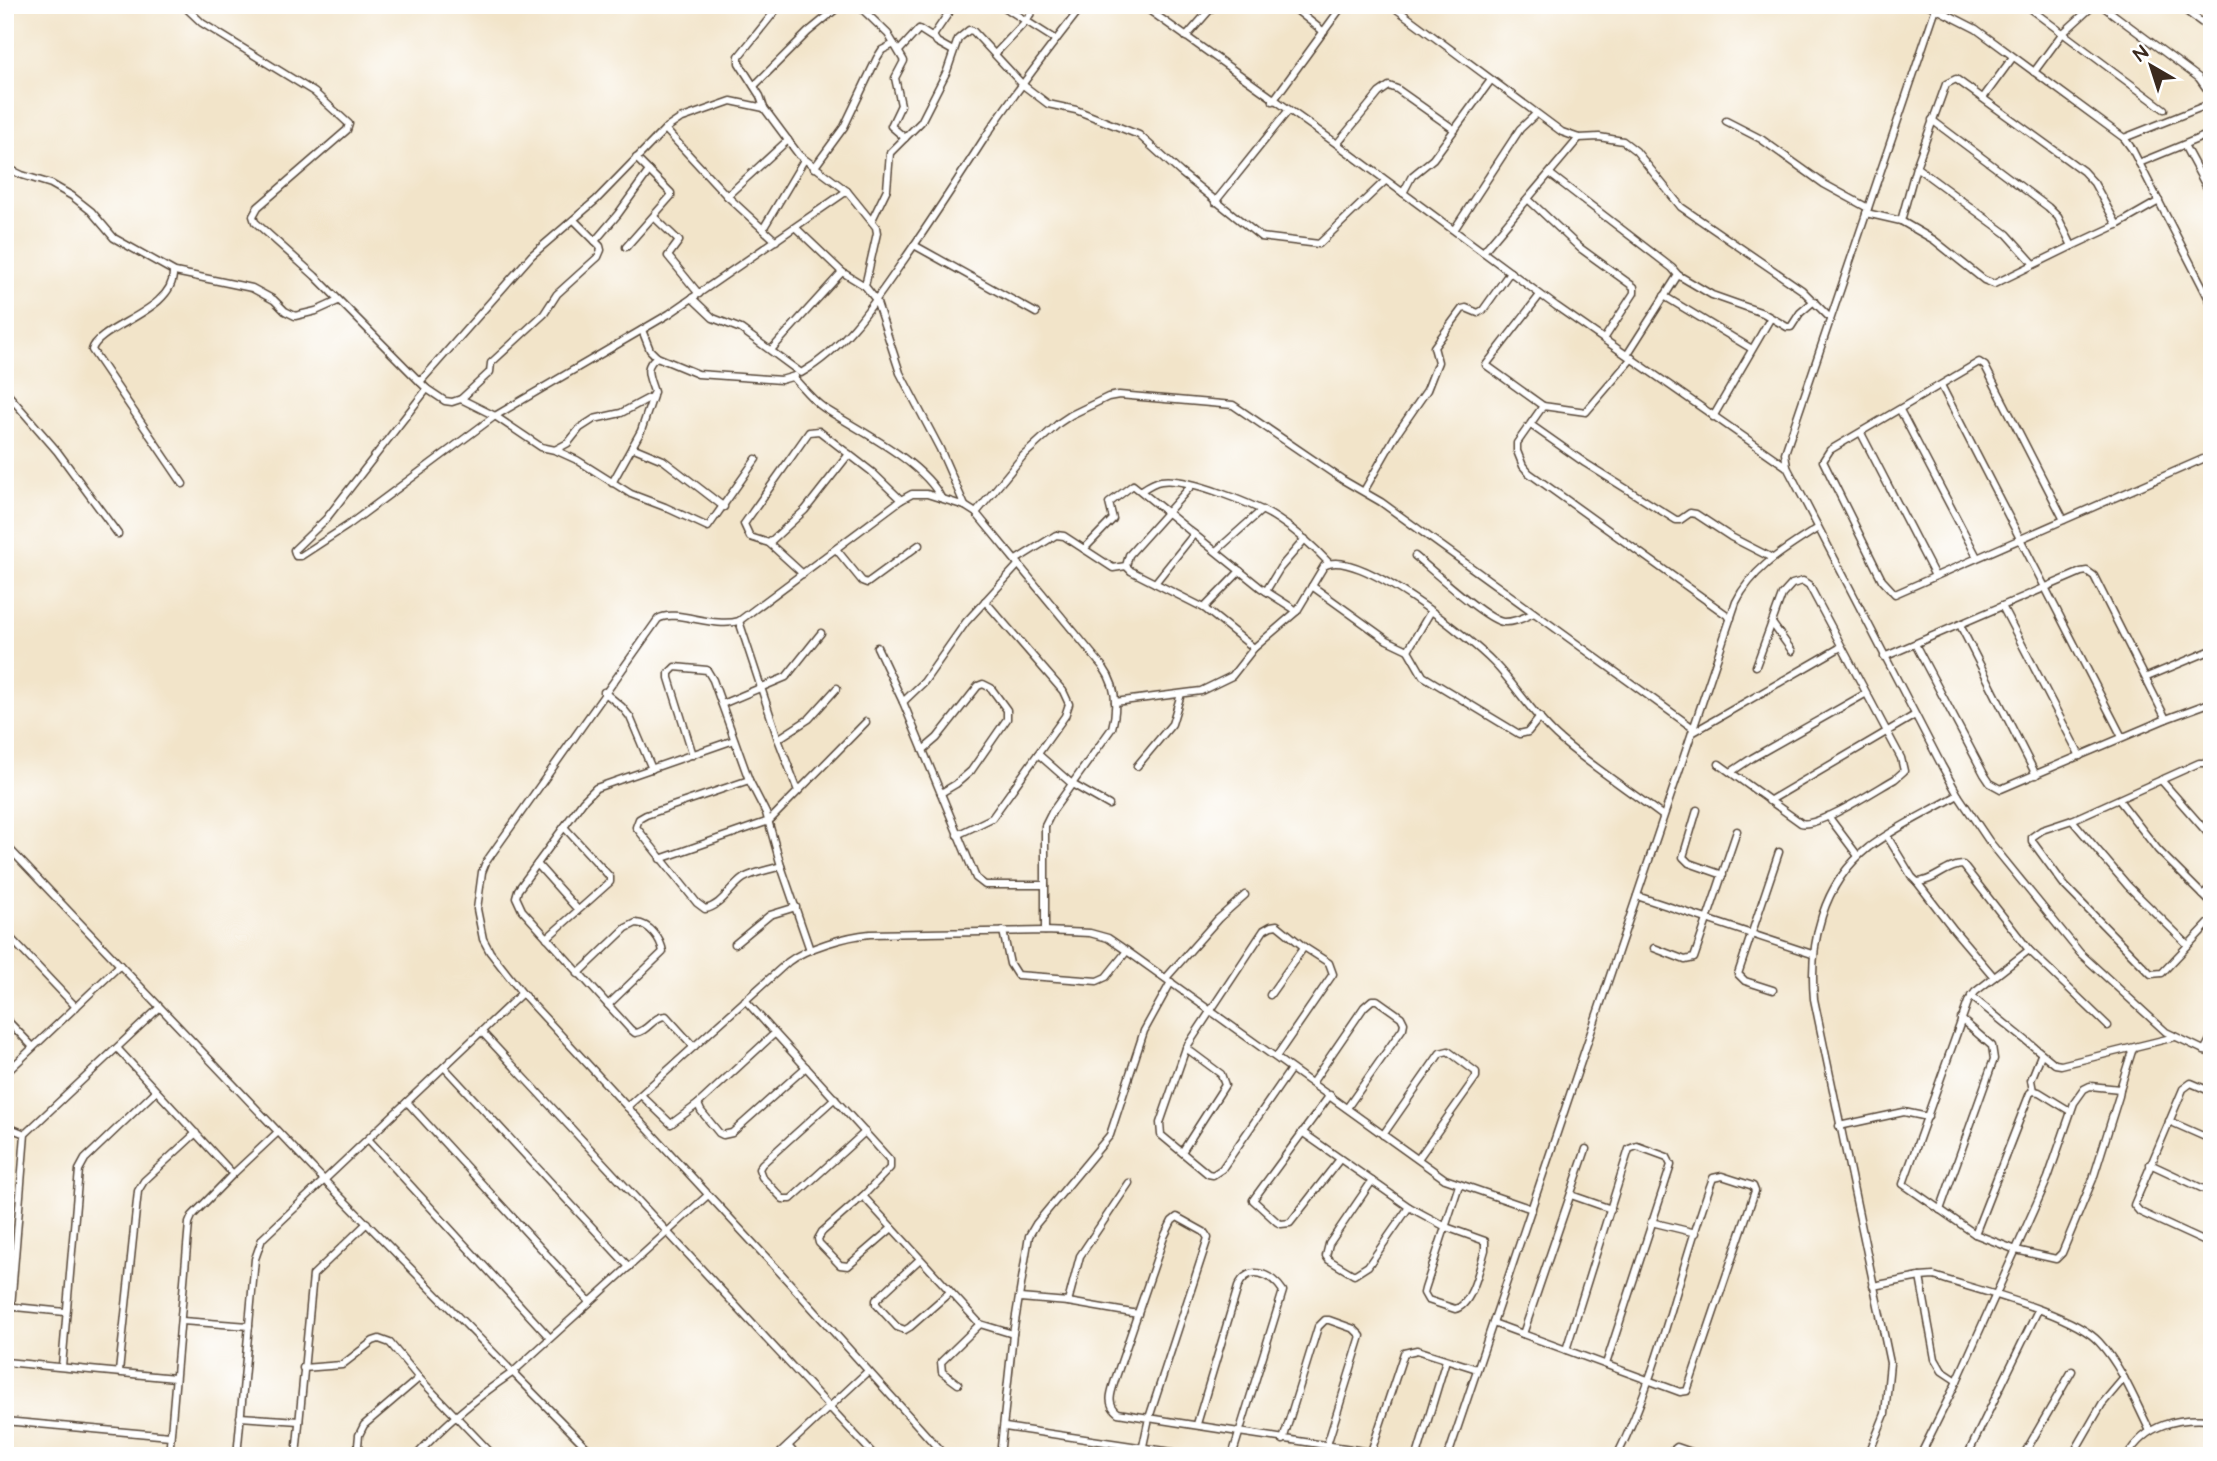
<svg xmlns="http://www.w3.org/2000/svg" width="2217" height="1461" viewBox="0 0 2217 1461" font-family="'Architects Daughter',sans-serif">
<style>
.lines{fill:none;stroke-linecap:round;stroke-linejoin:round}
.minor-casing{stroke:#564638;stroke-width:9}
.minor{stroke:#fff;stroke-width:6}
</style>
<rect width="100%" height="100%" fill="#fff"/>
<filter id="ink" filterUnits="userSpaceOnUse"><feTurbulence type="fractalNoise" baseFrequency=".0143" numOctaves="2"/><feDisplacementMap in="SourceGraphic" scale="14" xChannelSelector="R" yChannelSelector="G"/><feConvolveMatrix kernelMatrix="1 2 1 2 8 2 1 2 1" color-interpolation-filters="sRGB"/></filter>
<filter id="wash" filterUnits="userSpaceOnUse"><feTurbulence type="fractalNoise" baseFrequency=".00686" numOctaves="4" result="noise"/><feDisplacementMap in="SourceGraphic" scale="28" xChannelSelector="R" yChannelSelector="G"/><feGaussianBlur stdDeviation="1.57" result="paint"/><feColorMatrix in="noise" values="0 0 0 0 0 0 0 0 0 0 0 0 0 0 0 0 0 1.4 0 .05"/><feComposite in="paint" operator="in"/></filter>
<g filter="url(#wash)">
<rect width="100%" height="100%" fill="#f2e4c9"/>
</g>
<g filter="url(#ink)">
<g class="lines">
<!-- minor casing -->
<g class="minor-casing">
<g id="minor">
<path d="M183,5L202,23L314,92L349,124L347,130L258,207L253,216L255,222L315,276L427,389L445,401L452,402L461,399L495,416L541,447L555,450L568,443L580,428L594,419L621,413L651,397L654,392C650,378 642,367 657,357"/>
<path d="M780,5L739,56V63L760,96L764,108L799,155L847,191L876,227L877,233L865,286L876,300L900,373L940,449L965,506"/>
<path d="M858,5L888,34L894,44"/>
<path d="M1001,5L1056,40"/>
<path d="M1142,5L1337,144L1556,306L1787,467"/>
<path d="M1290,5L1324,32"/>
<path d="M1391,5L1562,132L1579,138L1599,137L1623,141L1636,151L1681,207L1802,290L1830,318"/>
<path d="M1929,5L1976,29L2124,138L2132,149L2212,305"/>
<path d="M1937,5L1787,447L1785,453L1787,467L1942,766L1958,795L1989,841L2080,953L2166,1032L2212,1054"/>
<path d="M2025,5L2164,109"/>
<path d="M2101,5L2199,78L2212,96"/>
<path d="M2178,5L2212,30"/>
<path d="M1186,37L1214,5"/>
<path d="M899,51L919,29L933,38"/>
<path d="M953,51L937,42L933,36L954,5"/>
<path d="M995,54L1026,21L1036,5"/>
<path d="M2034,72L2062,34L2094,5"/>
<path d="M754,86L808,32L841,5"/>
<path d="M1983,98L2013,57"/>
<path d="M1273,101L1343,5"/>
<path d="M1932,120L2048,207L2058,217L2072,246L2117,225L2159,201"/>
<path d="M1726,121L1761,139L1824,184L1868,208"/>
<path d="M665,129L727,196L776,241"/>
<path d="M2124,138L2212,103"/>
<path d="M1337,144L1379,93L1389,86L1397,89L1455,130"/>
<path d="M2184,145L2212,197"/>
<path d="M2139,163L2212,133"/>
<path d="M5,167L22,175L51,184L72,196L91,211L114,238L175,272L252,288L274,300L285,311L295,316L316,311L338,301"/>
<path d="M1916,167L2007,234L2034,264"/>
<path d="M814,168L844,127L877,58L882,50L894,44L904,61L895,78L901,105L891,126L905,138"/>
<path d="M1550,174L1672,268L1678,275L1627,355"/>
<path d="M1403,193L1412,176L1433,159L1491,80"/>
<path d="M727,196L788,140"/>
<path d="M1529,200L1580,248L1634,287V293L1604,339"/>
<path d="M1215,202L1288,111"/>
<path d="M1866,213L1901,221L1916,167L1946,84L1956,79L2083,171L2094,183L2117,225"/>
<path d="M654,217L679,241L668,256L699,294"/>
<path d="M872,220L887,189L890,153L921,122L947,71L958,39L969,30L973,31L1023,85L1048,104L1076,110L1139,135L1180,172L1261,237L1319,244L1385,181"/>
<path d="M1901,221L1934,240L1984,280L1994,284L2072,246"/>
<path d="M796,228L842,272L865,286"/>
<path d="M763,229L804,160"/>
<path d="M1454,230L1520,129L1536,114"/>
<path d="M595,241L618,214L649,171"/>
<path d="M914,245L1036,313"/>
<path d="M626,247L671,196V193L636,158"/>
<path d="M1483,252L1579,138"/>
<path d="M173,272C175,311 98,326 92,350L183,484"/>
<path d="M1678,275L1712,295L1763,313L1787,327H1791L1800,313L1814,301"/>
<path d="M1540,295L1486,365L1543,406"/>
<path d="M1664,296L1752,349"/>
<path d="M692,298L713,318L741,329L801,373C844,349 874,303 901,264C930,223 957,181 984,139C1014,93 1049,49 1083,5"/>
<path d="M642,330L650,350L657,357L698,374L781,380L795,376"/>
<path d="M771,350L842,272"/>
<path d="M1632,358L1586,412L1543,406L1517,443V451L1523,466L1529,473L1731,618"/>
<path d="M793,377C803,388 812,400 824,408C858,430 924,462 941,498"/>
<path d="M420,382L532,255L596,200L665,129L680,119L731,101L764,108"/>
<path d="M1941,385L2122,737"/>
<path d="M427,389L326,519L294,550L296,556H301L347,526L495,416L669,314L847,191"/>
<path d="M5,391L57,451L118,534"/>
<path d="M461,399L490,372L491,363L544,314L557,294L598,257L601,250L600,246L574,220"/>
<path d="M1900,410L1977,557"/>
<path d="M1713,417L1770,319"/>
<path d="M1531,425L1585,463L1676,520H1680L1690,513L1696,514L1731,537L1772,558"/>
<path d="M1861,433L1935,576"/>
<path d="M632,447L663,460L724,507"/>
<path d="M555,450L577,460L631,494L665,507L708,527L756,459"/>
<path d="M612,483L641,431L653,396"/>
<path d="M1191,486L1129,555L1126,566L1131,571L1204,608L1254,648"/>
<path d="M1142,490C1148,486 1154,482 1161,481C1187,477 1257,505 1279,520C1298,532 1314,547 1329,563"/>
<path d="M1364,491L1396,435L1427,390L1438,362L1434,347L1462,309L1466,308L1478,313L1483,310L1510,272"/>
<path d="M976,513L1023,456L1059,423L1071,415L1108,397L1119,395L1233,405L1343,480L1381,502L1693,728"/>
<path d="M2064,520L1985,366L1979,362L1830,450L1823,461L1882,580L1895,594L2212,455"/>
<path d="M769,543L805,510L849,454"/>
<path d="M836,549L862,581L867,583L919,545"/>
<path d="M1084,549L1113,519L1109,503L1133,485L1261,588L1297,611"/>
<path d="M1216,551L1262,510"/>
<path d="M1415,556C1431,569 1486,620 1503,622C1514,623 1525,617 1534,613"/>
<path d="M1016,560L1056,535L1064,536L1113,568L1126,566"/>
<path d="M803,574L769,543L750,537L744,524L809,432L819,431L872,472L901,500"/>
<path d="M1155,583L1194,534"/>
<path d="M1312,586L1387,640L1408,650"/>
<path d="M1266,591L1280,568L1305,539"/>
<path d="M2002,606L2080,756"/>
<path d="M1204,608L1240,571"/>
<path d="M1431,611L1408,650L1423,676L1519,734L1528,732L1540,717"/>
<path d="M739,621L778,739L798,791"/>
<path d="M1772,623L1792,651"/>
<path d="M1960,625L2036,775"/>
<path d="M1915,644L1984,774L1990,783L2001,789L2166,719L2212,702"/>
<path d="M877,647L903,702L976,878L985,885H1045"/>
<path d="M1884,657L2081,572L2087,571L2094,576L2166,719"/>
<path d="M2147,677L2212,650"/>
<path d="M604,692L622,707L630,717L652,769"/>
<path d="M903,702L924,682L966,622L1019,564"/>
<path d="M1115,702L1201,691L1232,676L1254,648L1297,611L1324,566C1355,545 1471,639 1494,663C1517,687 1535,718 1561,740C1593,767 1630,791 1663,816"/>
<path d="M722,704L786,677L821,633"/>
<path d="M1692,733L1841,647"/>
<path d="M778,739L809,719L837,688"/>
<path d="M923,750L937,738L978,686L983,684L991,688L1007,710V719L971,771L956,784L941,793"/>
<path d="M1038,754L1072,784L1109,805"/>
<path d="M693,755L669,678V673L675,667L707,670L713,680L749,780L766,813L781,866L810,950"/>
<path d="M2212,763H2199L2072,820L2042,830L2032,837V841L2065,886L2151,974L2162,973L2212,920"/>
<path d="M1719,764L1801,823C1818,828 1877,789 1895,779L1904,771L1901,758L1809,585L1803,581L1792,584L1782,595L1756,666"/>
<path d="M1137,766L1172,724L1181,694"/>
<path d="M1731,772L1752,758L1865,694"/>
<path d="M749,780L646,815L639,819L636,827L697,903L705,909C722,906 730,887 744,878C755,872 769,870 781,866"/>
<path d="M2161,780L2212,838"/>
<path d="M2119,800L2158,850L2212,904"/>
<path d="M1769,801L1915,715"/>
<path d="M1697,810L1683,857L1689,863L1723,875"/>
<path d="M1828,816L1858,856"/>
<path d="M2072,820L2128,886L2188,945"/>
<path d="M957,835L992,818L1065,716L1069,704L1063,691L985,601"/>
<path d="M1887,836L1912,877L1917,882C1934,882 1946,865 1963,865L2029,950L2108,1026"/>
<path d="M5,844L324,1180L595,1456"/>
<path d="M660,859L769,821L866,722"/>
<path d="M537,864L578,910"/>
<path d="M1917,882L1954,930L1994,977"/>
<path d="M2203,895L2212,885"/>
<path d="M1637,896L1812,954"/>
<path d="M1003,931L1010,964L1017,975L1097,981L1106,977L1127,951"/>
<path d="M5,932L76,1007"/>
<path d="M547,938L610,882V877L564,827"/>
<path d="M735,944L770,915L796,907"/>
<path d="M1654,948L1685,960L1694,958L1737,831"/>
<path d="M578,974L626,928L636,923C650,924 661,939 663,952L608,1005"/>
<path d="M1166,978L1218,919L1245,895"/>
<path d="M1773,990L1745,981L1738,974L1779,852"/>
<path d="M1270,995L1304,947"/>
<path d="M1971,996L2055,1064L2061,1065L2175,1037"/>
<path d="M745,1000L890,1160V1168L863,1196L980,1324L1013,1334"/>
<path d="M5,1018L33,1047"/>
<path d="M481,1031L875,1456"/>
<path d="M774,1034L698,1104L701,1111L719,1133L723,1135L732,1133L806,1067"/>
<path d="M694,1047L666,1016C653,1016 648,1032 635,1033L630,1029L522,910L516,897L518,890L583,801L596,788L734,740"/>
<path d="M117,1048L233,1174"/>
<path d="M2204,1051L2212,1036"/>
<path d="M1276,1057L1333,974L1329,963L1304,947L1277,925L1271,926L1264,930L1186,1048L1160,1123L1161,1135L1208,1174L1213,1175L1222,1169L1291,1069"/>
<path d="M444,1067L629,1267"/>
<path d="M5,1074L120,965"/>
<path d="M1312,1083L1364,1007L1372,1000H1377L1401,1017L1404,1023L1403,1028L1347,1108"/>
<path d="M2120,1089L2133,1048"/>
<path d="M2033,1091L2031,1080L2041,1055"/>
<path d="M2212,1092L2191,1083L2183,1089L2134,1205L2140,1212L2212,1245"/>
<path d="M641,1095L671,1124L698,1104"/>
<path d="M1330,1095L1253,1200L1277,1222L1281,1224L1290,1223L1340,1159"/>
<path d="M835,1098L762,1164L759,1169L762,1177L780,1196L783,1199H791L865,1132"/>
<path d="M407,1102L590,1302"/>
<path d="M627,1107L788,962C806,948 847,936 870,934L1045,931L1090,933L1108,938L1127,951L1445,1179L1532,1209"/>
<path d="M2169,1121L2212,1140"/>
<path d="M5,1126L25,1134"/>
<path d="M1839,1126L1904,1112L1928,1117"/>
<path d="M1302,1132L1409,1207L1446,1227L1485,1241V1250C1480,1266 1472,1306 1455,1309L1428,1300L1424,1293L1425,1289L1459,1185"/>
<path d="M1383,1135L1440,1053L1448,1051L1476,1072V1077L1418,1159"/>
<path d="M368,1139L550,1338"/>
<path d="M1182,1152L1225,1085L1221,1074L1186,1048"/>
<path d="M2150,1164L2212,1193"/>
<path d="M1372,1181L1329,1244L1326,1256L1329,1260L1354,1275L1368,1266L1409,1207"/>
<path d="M1571,1195L1611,1209"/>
<path d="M863,1196L822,1232L818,1239L819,1243L840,1265L848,1266L892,1228"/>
<path d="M1940,1210L1994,1059L1992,1046L1961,1019"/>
<path d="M1651,1222L1696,1233"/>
<path d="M1975,1234L2030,1093L2033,1091L2039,1092L2070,1111"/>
<path d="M920,1259L876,1300V1304L897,1327L905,1330L910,1327L950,1292"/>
<path d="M1920,1277L1935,1359L1942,1371L1957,1381"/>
<path d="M1873,1286L1920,1277L1934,1276C1973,1289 2073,1313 2099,1342C2122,1367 2135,1401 2150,1431"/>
<path d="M1020,1298L1068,1302L1138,1314"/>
<path d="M1068,1302L1080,1256L1129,1183"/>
<path d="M5,1306L65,1312"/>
<path d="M11,1307L25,1134L159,1008"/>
<path d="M182,1321L249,1326"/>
<path d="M1493,1323L1680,1392L1687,1391L1755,1191L1753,1186L1722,1176L1713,1178C1679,1269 1661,1368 1617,1456"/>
<path d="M1523,1334L1586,1149"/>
<path d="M1566,1350L1629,1149L1637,1146L1667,1157L1671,1165L1606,1364"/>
<path d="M5,1362L175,1378"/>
<path d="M62,1366L79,1170L85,1159L156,1091"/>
<path d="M303,1368L342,1365L373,1341L379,1339L390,1343L419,1378L494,1456"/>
<path d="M119,1372L138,1191L144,1181L196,1133"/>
<path d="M958,1384L942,1372L941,1362L980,1324"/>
<path d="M240,1417L299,1421"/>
<path d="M5,1421L170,1436"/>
<path d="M1197,1424L1238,1287C1248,1263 1272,1274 1283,1291L1232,1456"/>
<path d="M1005,1427L1199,1456"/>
<path d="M1283,1440L1318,1327L1325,1320H1329L1354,1329L1361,1336L1327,1445"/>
<path d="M788,1446L797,1456"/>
<path d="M1143,1446L1149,1418L1208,1238L1204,1232L1177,1217L1172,1221L1164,1237L1116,1377C1112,1391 1105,1403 1118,1413C1202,1427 1287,1439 1371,1452L1384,1456"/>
<path d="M1371,1452L1404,1353L1417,1350L1477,1369"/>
<path d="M169,1456L189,1223L192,1216L233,1174L278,1132"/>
<path d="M237,1456L255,1259L262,1239L522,993"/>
<path d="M296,1456L313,1275L367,1223"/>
<path d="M357,1456L359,1435L364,1425L419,1378"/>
<path d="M416,1456C444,1424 477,1397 512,1373L708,1195"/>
<path d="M777,1456L867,1372"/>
<path d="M945,1456L777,1269L522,993L490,952L483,939L477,909L482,872L486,862L658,619C675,608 713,629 739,621L901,500L912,494H927L965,506L976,513L1103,667C1116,685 1118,706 1112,728L1052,812L1045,826V931"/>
<path d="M1000,1456L1013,1334L1029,1236L1036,1224L1110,1135L1144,1031L1171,982"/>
<path d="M1417,1456L1446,1360"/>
<path d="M1448,1456L1736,602C1753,567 1786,549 1818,528"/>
<path d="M1666,1456L1677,1447L1703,1456"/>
<path d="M1868,1456L1885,1414L1890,1363L1814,999C1809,943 1822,884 1869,847C1896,827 1929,812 1958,795"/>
<path d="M1920,1456L1957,1381L2048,1178L2074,1103L2084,1089L2090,1086L2120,1089L2119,1096L2093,1179L2062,1253L2056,1259L2016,1250L1975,1234L1903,1184L1968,1002L1975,992L2029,950"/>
<path d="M1967,1456L2038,1310"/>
<path d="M2023,1456L2072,1371"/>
<path d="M2072,1456L2102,1404L2124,1378"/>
<path d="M2127,1456C2146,1424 2177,1417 2212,1420"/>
</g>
</g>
<!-- minor -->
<use href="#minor" class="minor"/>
</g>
</g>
<!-- margin -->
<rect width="2217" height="1461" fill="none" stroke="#fff" stroke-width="28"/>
<!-- north arrow -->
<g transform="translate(2151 66) rotate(321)" stroke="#ffffff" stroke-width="5" paint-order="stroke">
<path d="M0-5L12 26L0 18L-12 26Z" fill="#3b2a1e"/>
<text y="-10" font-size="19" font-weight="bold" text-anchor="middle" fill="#3b2a1e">N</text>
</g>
</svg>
